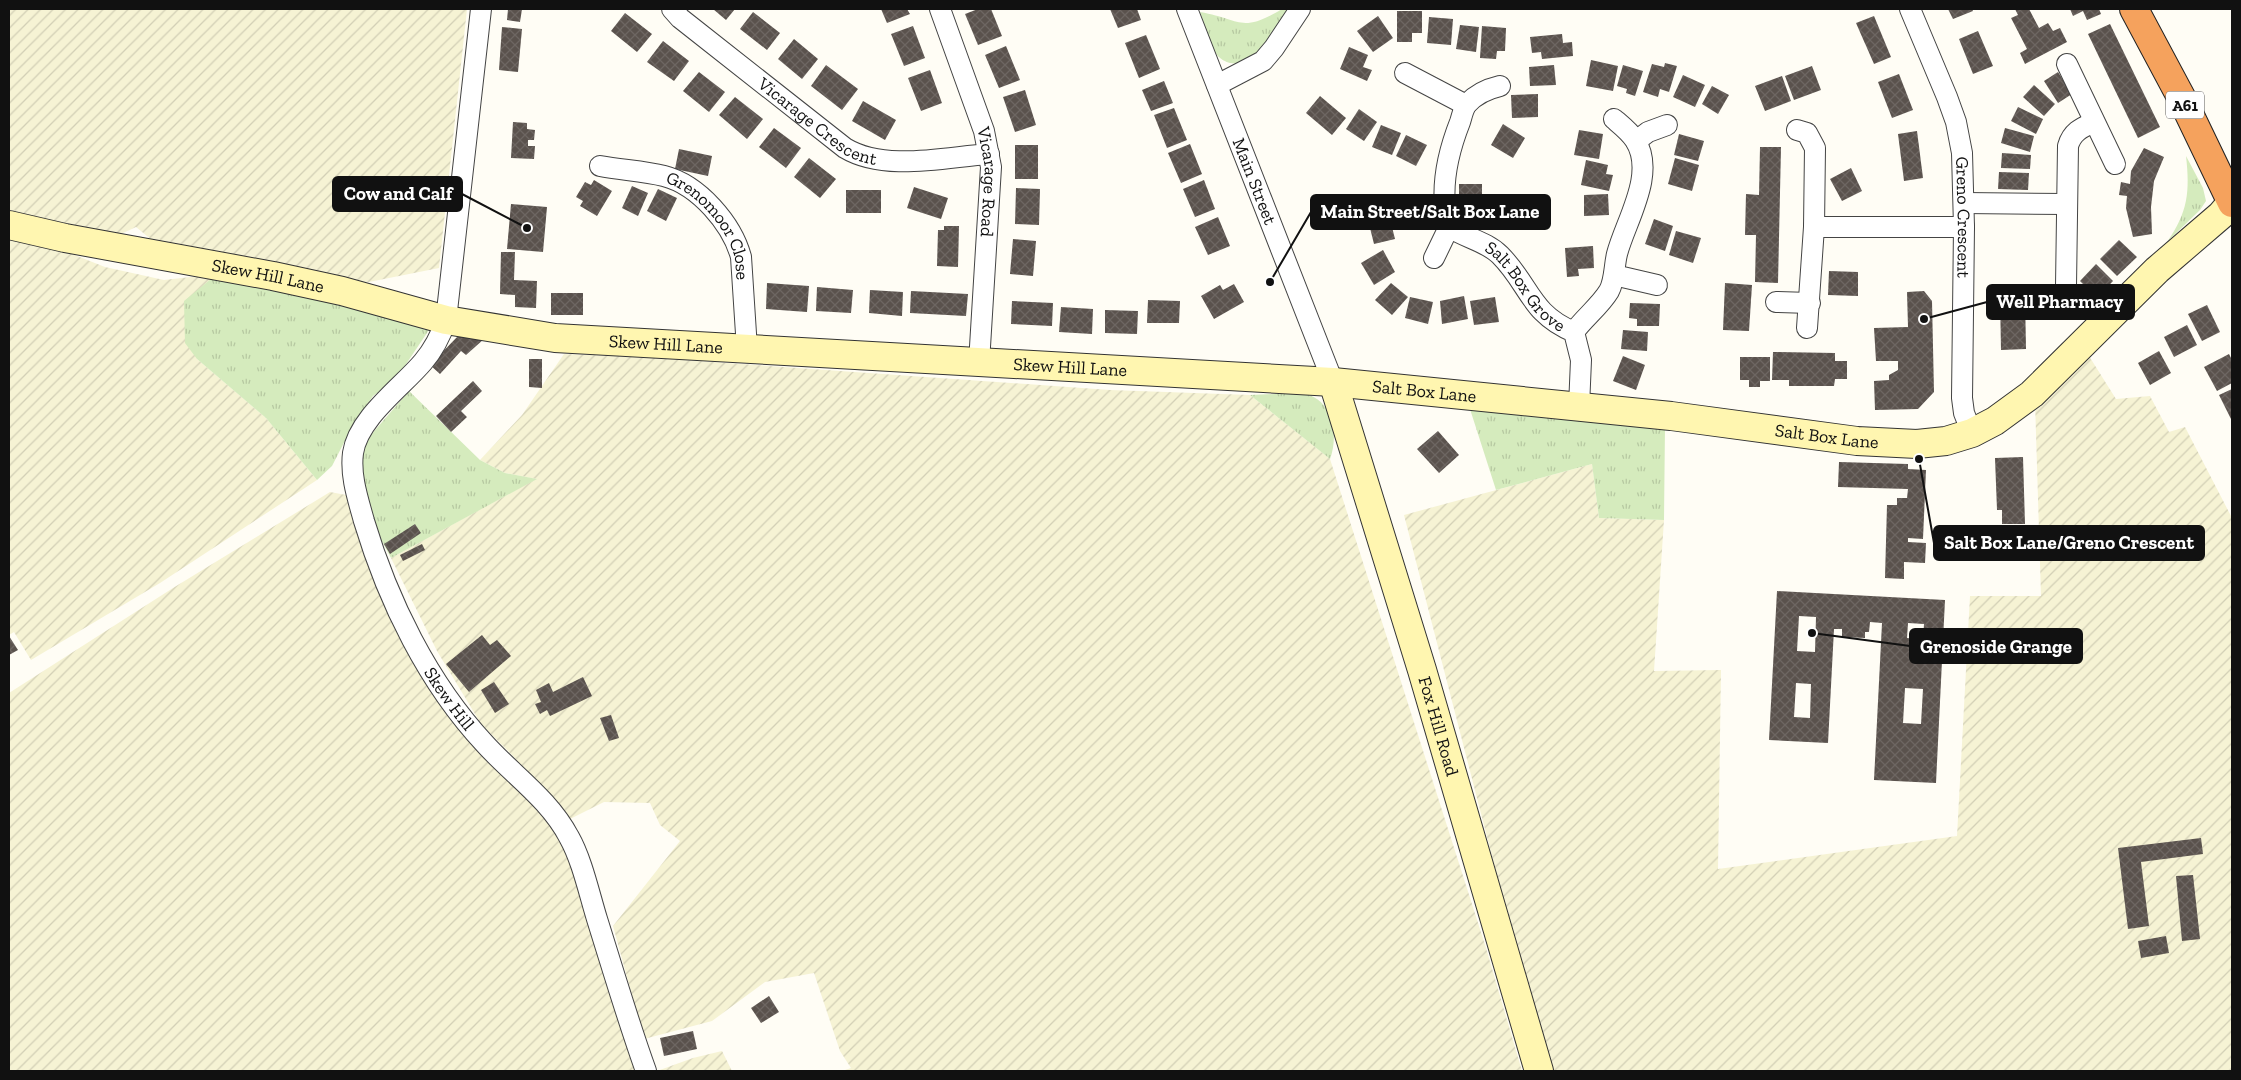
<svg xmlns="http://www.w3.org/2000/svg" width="2241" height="1080" viewBox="0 0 2241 1080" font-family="'Zilla Slab',serif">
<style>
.farmland{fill:url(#farmland-furrows)}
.grass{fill:url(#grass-tufts)}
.building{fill:url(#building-cross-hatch);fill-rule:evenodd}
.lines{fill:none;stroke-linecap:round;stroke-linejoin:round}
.street-casing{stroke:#444;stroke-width:22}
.secondary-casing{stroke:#333;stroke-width:30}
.highway-casing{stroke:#222;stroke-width:30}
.street{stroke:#fff;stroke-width:20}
.secondary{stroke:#fff6b0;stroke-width:28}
.highway{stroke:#f5a25d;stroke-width:28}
.labels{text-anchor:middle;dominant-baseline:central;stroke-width:5;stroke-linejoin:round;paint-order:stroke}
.shield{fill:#fff;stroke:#585858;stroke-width:1}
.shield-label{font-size:16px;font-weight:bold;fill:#111}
.street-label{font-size:18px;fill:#111;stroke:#fff}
.leader{fill:none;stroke:#111;stroke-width:2}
.callout-dot{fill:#111;stroke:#fff;stroke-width:2}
.callout{fill:#111;stroke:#111;stroke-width:2}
.callout-label{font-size:19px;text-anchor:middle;font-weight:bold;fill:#fff}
</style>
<defs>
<pattern id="farmland-furrows" width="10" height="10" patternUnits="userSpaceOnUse" patternTransform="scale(1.25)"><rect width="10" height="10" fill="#f6f3d4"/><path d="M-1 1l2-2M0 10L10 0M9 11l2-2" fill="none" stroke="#d2cfb5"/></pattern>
<pattern id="grass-tufts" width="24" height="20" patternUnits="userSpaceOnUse" patternTransform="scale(1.25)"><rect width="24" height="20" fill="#d5ebbd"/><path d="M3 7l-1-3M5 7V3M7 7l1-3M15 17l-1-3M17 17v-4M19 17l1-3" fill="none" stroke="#b6c8a1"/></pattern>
<pattern id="building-cross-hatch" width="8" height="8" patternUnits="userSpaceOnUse" patternTransform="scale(1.25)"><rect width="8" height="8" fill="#5a524d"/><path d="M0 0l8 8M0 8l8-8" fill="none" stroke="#6d6662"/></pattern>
</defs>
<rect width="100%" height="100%" fill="#fffdf5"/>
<!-- farmland -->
<g class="farmland">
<path d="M9,9H467L439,268L369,282L346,281L153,241L136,227L121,234L9,212Z"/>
<path d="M9,239L67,252L105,267L164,280L217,274L197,359L266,418L317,480L160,583L31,660L14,632L9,635Z"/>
<path d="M564,354L642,357L1110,390L1250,395L1330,459L1486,948L1522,1071H842L851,1068L840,1051L814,973L765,982L712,1021L644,1039L613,926L680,841L660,825L650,803L604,802L568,820L513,756L481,724L437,651L391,558L536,479L505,473L480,460L522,415Z"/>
<path d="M2089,356L2116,399L2150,396L2169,432L2185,427L2232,518V1071H1553L1503,899L1404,515L1592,464L1599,518L1664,520L1654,671L1721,670L1718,869L1957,836L1970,596H2041L2035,401Z"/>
<path d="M330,492L346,495L387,610L562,832L638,1071H9V693L173,588Z"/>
<path d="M722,1051L732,1071H657L693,1058Z"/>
</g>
<!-- grass -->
<g class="grass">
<path d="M1282,9H1289C1277,29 1259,68 1230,63C1226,62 1220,59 1217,55C1209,43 1205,26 1200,12C1241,19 1240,34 1282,9Z"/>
<path d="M2186,156L2203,188L2206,201L2200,210L2167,242C2188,212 2190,192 2186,156Z"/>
<path d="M217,274L421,321L429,330L396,379L373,396L354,423L332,466L317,480L266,418L197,359L185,343L184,301Z"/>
<path d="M409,391L480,460L505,473L537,479L391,558L375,528L358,463L363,444Z"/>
<path d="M1299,393C1331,395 1340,432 1330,459L1250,395Z"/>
<path d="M1469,406L1665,427L1664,520L1599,518L1592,464L1496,490Z"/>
</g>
<!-- building -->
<g class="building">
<path d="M508,9H522L520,22L507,20Z"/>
<path d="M713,9H735L726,20Z"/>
<path d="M881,9H907L910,14L887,23Z"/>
<path d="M978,9H991L1002,36L978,45L965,14Z"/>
<path d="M1110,9H1137L1141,20L1118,28Z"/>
<path d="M1948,9H1972L1973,11L1953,19Z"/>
<path d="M2015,9H2029L2039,28L2048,23L2053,31L2060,28L2067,42L2025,64L2020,53L2027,49L2011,18L2018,15Z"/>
<path d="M2070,9H2099L2101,14L2087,20L2083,11L2073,16Z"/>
<path d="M1397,11H1422V33H1412V42H1397Z"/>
<path d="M753,12L780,33L767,50L740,29Z"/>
<path d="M625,13L652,34L637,52L611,31Z"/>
<path d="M1378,16L1393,38L1373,52L1357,31Z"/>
<path d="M1874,16L1891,57L1874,64L1856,23Z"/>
<path d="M1429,17L1453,19L1451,45L1427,43Z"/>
<path d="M2110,24L2160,127L2138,138L2088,34Z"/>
<path d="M1460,25L1479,27L1476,52L1456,49Z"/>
<path d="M913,26L925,58L904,66L891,34Z"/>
<path d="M1482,26L1506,28L1505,51H1497L1496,59L1480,58Z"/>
<path d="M502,27L522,29L518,72L499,70Z"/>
<path d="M1978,31L1993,66L1973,74L1959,39Z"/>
<path d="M1562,34L1563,43L1572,42L1573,56L1542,59L1541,52L1532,53L1530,37Z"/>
<path d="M1146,35L1160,69L1139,78L1125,43Z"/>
<path d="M794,39L818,59L802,79L778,59Z"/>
<path d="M663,41L689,61L674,81L647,62Z"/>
<path d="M1006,46L1020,80L999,88L985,55Z"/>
<path d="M1349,47L1368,55L1363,67L1372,70L1367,81L1340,69Z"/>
<path d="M1591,60L1618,66L1613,91L1586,86Z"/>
<path d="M1665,63L1677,66L1669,92L1660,89L1658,97L1643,92L1652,64L1664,67Z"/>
<path d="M826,65L858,89L842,110L811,86Z"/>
<path d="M1554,65L1556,85L1530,86L1529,67Z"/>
<path d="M1623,65L1643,71L1635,96L1626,93L1627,89L1617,86Z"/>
<path d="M1812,66L1821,90L1794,100L1785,76Z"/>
<path d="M930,70L942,103L921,111L908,78Z"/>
<path d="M699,72L725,92L709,112L683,91Z"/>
<path d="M2058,72L2072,94L2058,103L2044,81Z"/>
<path d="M1899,74L1913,110L1892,118L1878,82Z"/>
<path d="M1683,75L1705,85L1695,107L1673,97Z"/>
<path d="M1782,76L1791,101L1765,111L1755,86Z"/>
<path d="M1164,81L1173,103L1151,111L1142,90Z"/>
<path d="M2034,85L2055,104L2044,116L2023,97Z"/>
<path d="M1712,86L1729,95L1718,114L1702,104Z"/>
<path d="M1025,90L1036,125L1015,132L1003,97Z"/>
<path d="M1538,94V117L1512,118L1511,95Z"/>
<path d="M1320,96L1346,118L1332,135L1306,113Z"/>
<path d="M735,97L763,119L747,139L719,115Z"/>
<path d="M863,101L896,120L885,140L852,121Z"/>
<path d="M2018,107L2043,119L2036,134L2011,121Z"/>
<path d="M1174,108L1187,140L1167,148L1154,115Z"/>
<path d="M1359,109L1377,122L1364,141L1346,129Z"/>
<path d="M513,122L527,123V129L535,130L534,140H528V146H535L534,159L511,158Z"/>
<path d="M1503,124L1525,138L1513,158L1491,145Z"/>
<path d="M1381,125L1401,133L1392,155L1372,147Z"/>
<path d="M774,128L801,148L786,168L759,147Z"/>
<path d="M2005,128L2034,136L2030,152L2001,143Z"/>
<path d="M1579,130L1603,134L1599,159L1574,155Z"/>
<path d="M1917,131L1923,178L1904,181L1898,134Z"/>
<path d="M1679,134L1704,141L1698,161L1674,155Z"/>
<path d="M1406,135L1427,145L1416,166L1396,156Z"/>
<path d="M1190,144L1202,174L1181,183L1168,153Z"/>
<rect x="1015" y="145" width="23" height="34"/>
<path d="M1760,147H1781L1778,283L1755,282L1756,235H1745L1746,194L1759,195Z"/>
<path d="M2144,148L2164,157L2154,181L2151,207L2152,234L2133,237L2126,208L2127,196L2119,195L2121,182L2130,184L2131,171Z"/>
<path d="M679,149L712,156L708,176L675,169Z"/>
<path d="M2002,153L2031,155L2030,169L2001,168Z"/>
<path d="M809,158L836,179L820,198L794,177Z"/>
<path d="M1675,158L1699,165L1692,191L1668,184Z"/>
<path d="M1586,160L1608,165L1606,174L1613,175L1609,191L1581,185Z"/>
<path d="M1851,168L1862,191L1842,201L1830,179Z"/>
<path d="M1999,172L2029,173L2028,190L1998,189Z"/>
<path d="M594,180L612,191L597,216L580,206L583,201L576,197L585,182L591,185Z"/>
<path d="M1204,180L1215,209L1195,217L1183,189Z"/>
<rect x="1459" y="184" width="23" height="22"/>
<path d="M632,186L648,193L638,216L622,208Z"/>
<path d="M914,187L948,198L941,219L907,208Z"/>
<path d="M1016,188L1040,189L1039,225L1015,224Z"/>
<path d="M658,189L677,198L666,221L647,211Z"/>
<rect x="846" y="190" width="35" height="23"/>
<path d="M1608,194L1609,215L1584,216V195Z"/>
<path d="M511,204L547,207L543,252L507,249Z"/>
<path d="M1520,209L1542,210V230H1519Z"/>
<path d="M1389,215L1395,239L1374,244L1368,220Z"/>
<path d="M1218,217L1230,246L1208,255L1195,227Z"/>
<path d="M1654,219L1673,226L1665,251L1645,244Z"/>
<path d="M944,226H959L958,267L937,266L938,230H944Z"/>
<path d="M1676,231L1701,238L1693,263L1669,255Z"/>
<path d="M1013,239L1036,241L1033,276L1010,274Z"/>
<path d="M2119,240L2137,257L2117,276L2100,259Z"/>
<path d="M1593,246L1594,268L1578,269L1579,276L1567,277L1565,248Z"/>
<path d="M1383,250L1395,272L1374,285L1361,263Z"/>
<path d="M501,252H515L514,280L537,281L536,308L515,307V295L500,294Z"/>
<path d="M2096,264L2113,281L2097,298L2080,281Z"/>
<path d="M1829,271L1858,272V296L1828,295Z"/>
<path d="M767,283L809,286L807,312L766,309Z"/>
<path d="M1391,283L1408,297L1392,315L1375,300Z"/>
<path d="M1725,283L1752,285L1749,331L1723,330Z"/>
<path d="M1234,284L1244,302L1214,319L1201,296L1220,285L1223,290Z"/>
<path d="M817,287L853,290L851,313L816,311Z"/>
<path d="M870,290L903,292L902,316L869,313Z"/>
<path d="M911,291L968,294L966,316L910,313Z"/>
<path d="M1924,291L1932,301L1934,392L1918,409L1875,410L1874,381L1889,380V375L1898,370V361H1876L1874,328L1908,327L1907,292Z"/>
<rect x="551" y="293" width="32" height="22"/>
<path d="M1464,296L1468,319L1442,324L1440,301Z"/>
<path d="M1410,297L1433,302L1428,324L1405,318Z"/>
<path d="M1495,297L1499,322L1474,325L1470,301Z"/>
<path d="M2000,297H2025L2026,349L2001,350Z"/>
<path d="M1148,300L1180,301L1179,323H1147Z"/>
<path d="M1012,301L1053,303L1052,326L1011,324Z"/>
<path d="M1630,303L1660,304L1659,326H1637V319L1629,318Z"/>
<path d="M2207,305L2220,332L2202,341L2188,314Z"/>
<path d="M1061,307L1093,309L1092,334L1059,332Z"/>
<path d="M1105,310L1138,311L1137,334L1105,333Z"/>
<path d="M2187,325L2197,345L2174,357L2164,337Z"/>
<path d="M1623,330L1648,332L1647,351L1621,349Z"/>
<path d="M458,336L484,339L466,355L461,351L440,374L430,365Z"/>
<path d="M2159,351L2171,373L2150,385L2138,363Z"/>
<path d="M1773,352L1835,353V361H1847V379H1835L1834,386H1789V380H1772Z"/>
<path d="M2229,354L2232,360V383L2217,391L2204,367Z"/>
<path d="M1623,356L1645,365L1636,390L1613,381Z"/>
<path d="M1740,357H1770V381H1760V387H1749V380H1740Z"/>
<path d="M529,359H542V388L529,387Z"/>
<path d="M473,381L482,391L461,411L467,417L451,432L436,416Z"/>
<path d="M2232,389V418L2231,419L2219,395Z"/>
<path d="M1438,431L1459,455L1439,473L1417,449Z"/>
<path d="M2023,457L2025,524H2002V510H1997L1995,458Z"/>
<path d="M1839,462L1908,464V469L1926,470L1923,539L1908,538V542L1926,543L1925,563L1904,562V579L1885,578L1887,505H1897V498H1907L1908,489L1838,487Z"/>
<path d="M415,524L421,533L390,554L384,544Z"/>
<path d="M422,544L425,550L403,561L400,555Z"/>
<path d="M1777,591L1945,600L1936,783L1874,780L1882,623L1870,622L1869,632H1865V638L1842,637V629H1834L1828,743L1769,740ZM1799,616L1816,617L1815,652L1797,651ZM1908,623L1924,624L1923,639L1907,638ZM1796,683L1811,684L1810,718L1794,717ZM1905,688L1923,689L1921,724L1903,723Z"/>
<path d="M482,635L490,645L497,640L511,656L469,692L446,664Z"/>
<path d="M9,636L18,650L9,655Z"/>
<path d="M583,677L592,696L550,716L547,710L540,714L535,704L541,702L536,690L549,683L553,692Z"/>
<path d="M494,682L509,704L495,713L481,690Z"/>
<path d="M611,715L619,738L609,741L600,718Z"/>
<path d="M2201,838L2203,854L2141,862L2149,926L2128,929L2118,848Z"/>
<path d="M2193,875L2200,939L2182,941L2176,876Z"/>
<path d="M2166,936L2169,953L2141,958L2138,941Z"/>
<path d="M769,996L779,1012L761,1023L751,1008Z"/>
<path d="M693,1031L697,1049L664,1056L660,1038Z"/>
</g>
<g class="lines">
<!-- street casing -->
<g class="street-casing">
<g id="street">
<path id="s1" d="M481,9L446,320C441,335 434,349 423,362C402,387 358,418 353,453C350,476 358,499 364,521C388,601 428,683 485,744C513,775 549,799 569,837C582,860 589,893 597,919C613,970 628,1021 646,1071"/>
<path id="s2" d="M672,9L680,18L845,148C885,172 945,157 989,154"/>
<path id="s3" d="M940,9L984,131L991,167L979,363"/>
<path id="s4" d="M1187,9L1333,382"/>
<path id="s5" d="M1910,9L1947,97L1956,122L1962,153L1964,227L1962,398L1964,413L1972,433"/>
<path d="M2067,64L2115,164"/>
<path d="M1405,73L1466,105"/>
<path d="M1217,85L1263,61L1274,48L1300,9"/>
<path id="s6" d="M1500,86C1487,89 1476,94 1467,104C1463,109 1462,116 1460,122C1447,155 1439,193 1449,227C1465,238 1486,241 1500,255C1530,285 1530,314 1574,332L1581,360L1579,407"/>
<path d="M1797,130L1807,133L1815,148L1814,227L1807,328"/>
<path d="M1636,141L1648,132L1667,125"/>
<path id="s7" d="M600,166C621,170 644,171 664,176C699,185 732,224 741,257L747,349"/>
<path d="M1964,203L2066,204"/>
<path d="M1814,227H1964"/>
<path d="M1434,258L1449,227"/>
<path d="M1614,275L1657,285"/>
<path d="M2066,286L2068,146C2072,132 2081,128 2094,122"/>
<path d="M1776,302L1810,303"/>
<path d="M1574,332C1584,318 1600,306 1609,291C1615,280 1614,266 1617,254C1625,222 1657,174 1635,140C1630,132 1621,125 1614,119"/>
</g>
</g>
<!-- secondary casing -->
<g class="secondary-casing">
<g id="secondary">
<path id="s8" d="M9,225L65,238L273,276L342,291L446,320L555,338L1333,382L1671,416L1857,441L1917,444L1946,441L1972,433L1995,421L2032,394L2157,270L2221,215L2232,202"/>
<path id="s9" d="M1333,382L1422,670L1539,1071"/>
</g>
</g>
<!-- highway casing -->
<g class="highway-casing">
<path id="highway" d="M2134,9L2181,97L2232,203"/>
</g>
<!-- street -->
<use href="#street" class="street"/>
<!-- secondary -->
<use href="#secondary" class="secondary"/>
<!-- highway -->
<use href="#highway" class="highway"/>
</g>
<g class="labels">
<!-- shield labels -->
<rect class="shield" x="2166" y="91.5" width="38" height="27" rx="4"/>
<g class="shield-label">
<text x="2185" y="105">A61</text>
</g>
<!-- street labels -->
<g class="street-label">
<text stroke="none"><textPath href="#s2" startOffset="185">Vicarage Crescent</textPath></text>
<text stroke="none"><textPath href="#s3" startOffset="181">Vicarage Road</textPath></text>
<text stroke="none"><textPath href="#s4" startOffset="185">Main Street</textPath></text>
<text stroke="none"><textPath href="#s5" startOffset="218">Greno Crescent</textPath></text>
<text stroke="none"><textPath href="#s7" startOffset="136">Grenomoor Close</textPath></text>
<text stroke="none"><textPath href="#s8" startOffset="264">Skew Hill Lane</textPath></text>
<text stroke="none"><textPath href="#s6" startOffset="264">Salt Box Grove</textPath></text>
<text stroke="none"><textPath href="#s8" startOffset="669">Skew Hill Lane</textPath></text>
<text stroke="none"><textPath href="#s8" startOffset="1074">Skew Hill Lane</textPath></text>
<text stroke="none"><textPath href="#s8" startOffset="1429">Salt Box Lane</textPath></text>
<text stroke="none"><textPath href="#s8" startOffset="1834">Salt Box Lane</textPath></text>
<text stroke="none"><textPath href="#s1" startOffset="745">Skew Hill</textPath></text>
<text stroke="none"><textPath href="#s9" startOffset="360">Fox Hill Road</textPath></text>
</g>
</g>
<!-- callouts -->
<path class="leader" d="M527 228L462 194M1270 282L1311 212M1924 319L1987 302M1919 459L1934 543M1812 633L1910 646"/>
<g class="callout-dot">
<circle cx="527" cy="228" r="5"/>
<circle cx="1270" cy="282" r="5"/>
<circle cx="1924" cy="319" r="5"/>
<circle cx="1919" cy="459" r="5"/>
<circle cx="1812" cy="633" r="5"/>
</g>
<g class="callout">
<rect x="333" y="177" width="129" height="34" rx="5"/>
<rect x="1311" y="195" width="239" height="34" rx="5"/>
<rect x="1987" y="285" width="147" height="34" rx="5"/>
<rect x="1934" y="526" width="270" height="34" rx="5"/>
<rect x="1910" y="629" width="172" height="34" rx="5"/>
</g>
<g class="callout-label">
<text x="398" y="200">Cow and Calf</text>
<text x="1430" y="218">Main Street/Salt Box Lane</text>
<text x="2060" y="308">Well Pharmacy</text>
<text x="2069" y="549">Salt Box Lane/Greno Crescent</text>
<text x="1996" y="653">Grenoside Grange</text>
</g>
<!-- border -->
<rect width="2241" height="1080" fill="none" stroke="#111111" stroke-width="20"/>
</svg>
